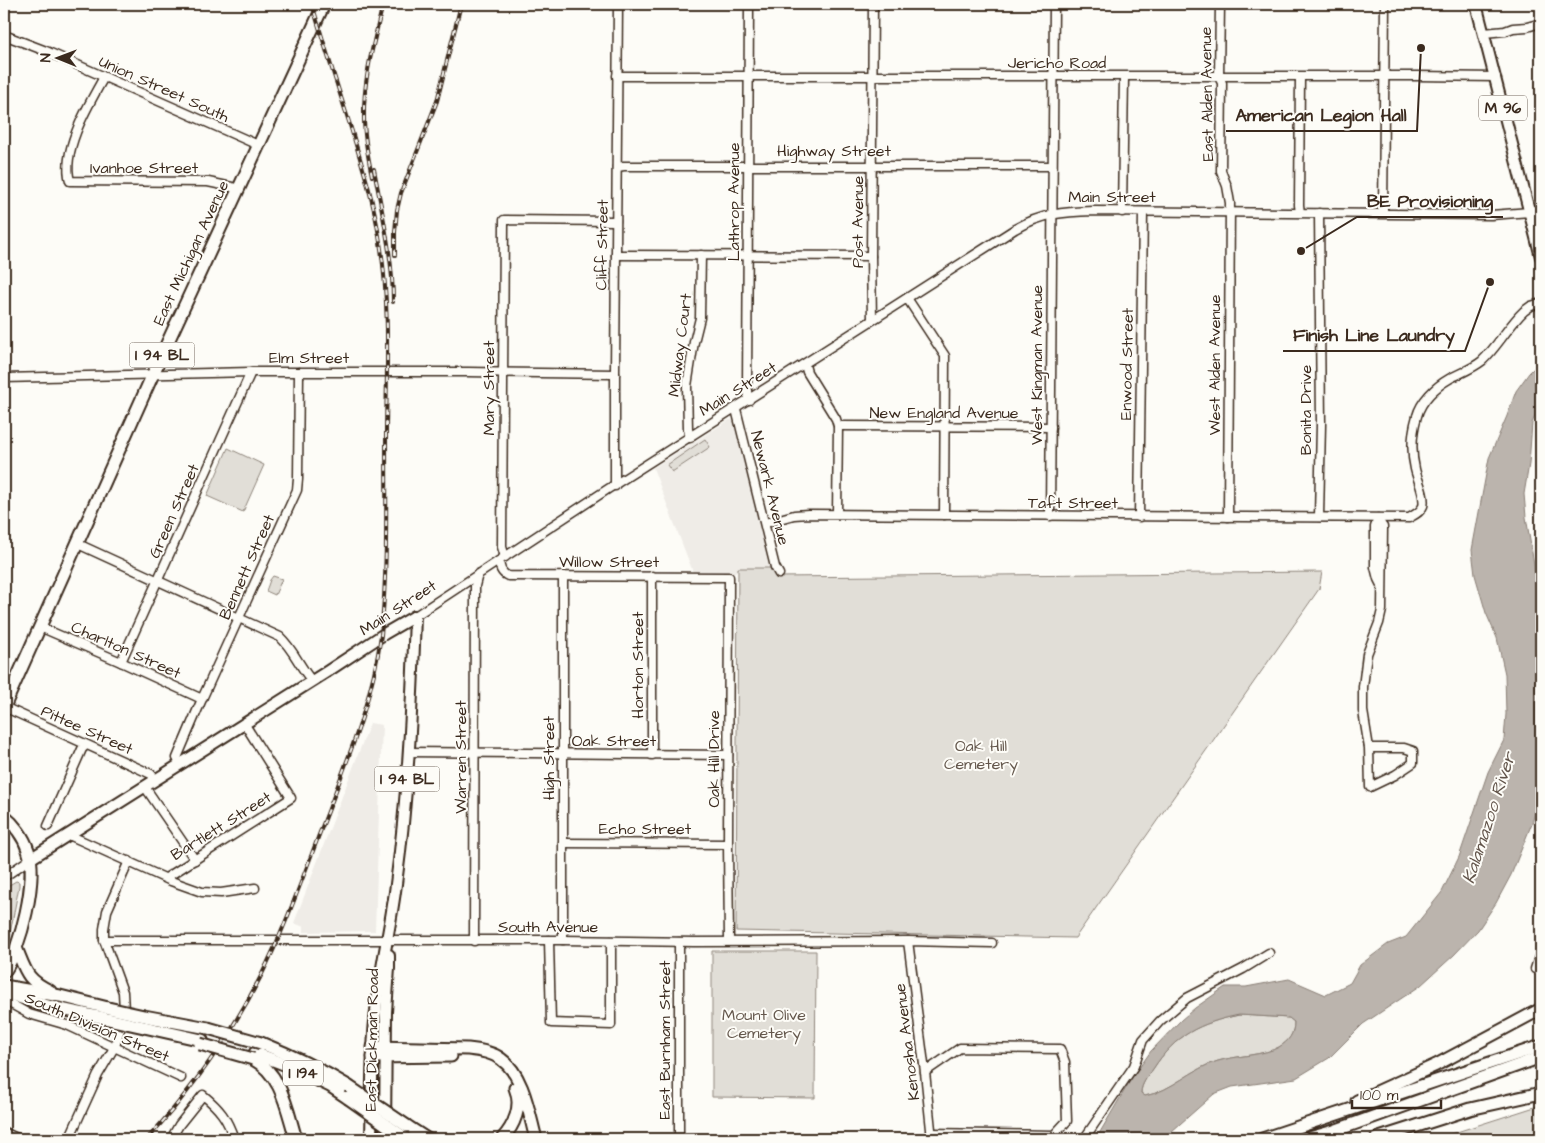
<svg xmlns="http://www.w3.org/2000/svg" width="1545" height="1143" viewBox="0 0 1545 1143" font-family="'Architects Daughter',sans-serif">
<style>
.built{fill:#efece7}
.green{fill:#e1ded7;stroke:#8e847a}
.water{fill:#bbb4ad;stroke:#887d74;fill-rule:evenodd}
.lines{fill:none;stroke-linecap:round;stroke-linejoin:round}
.minor-casing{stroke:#3b2a1e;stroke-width:11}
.major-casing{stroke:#3b2a1e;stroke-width:14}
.highway-casing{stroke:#3b2a1e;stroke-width:15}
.minor{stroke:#fdfcf7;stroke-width:8}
.major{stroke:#fdfcf7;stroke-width:10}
.highway{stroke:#fdfcf7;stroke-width:11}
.rail-casing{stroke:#3b2a1e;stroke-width:4}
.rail{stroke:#fdfcf7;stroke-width:2;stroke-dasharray:5.5;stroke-linecap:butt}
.highway-bridge-casing{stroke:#3b2a1e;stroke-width:15;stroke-linecap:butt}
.highway-bridge{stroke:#fdfcf7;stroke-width:11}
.labels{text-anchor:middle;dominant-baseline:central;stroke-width:4;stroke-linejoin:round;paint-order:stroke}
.shield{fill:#fdfcf7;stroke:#75695f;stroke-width:1}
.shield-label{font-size:15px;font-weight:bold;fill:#3b2a1e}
.street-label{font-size:16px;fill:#3b2a1e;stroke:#fdfcf7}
.park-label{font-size:16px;fill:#64574c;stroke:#fdfcf7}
.water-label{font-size:18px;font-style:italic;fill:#615349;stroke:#fdfcf7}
.leader{fill:none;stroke:#3b2a1e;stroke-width:2}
.callout-dot{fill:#3b2a1e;stroke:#fdfcf7;stroke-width:2}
.callout-label{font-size:18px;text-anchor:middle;font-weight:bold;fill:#3b2a1e;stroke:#fdfcf7;stroke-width:4;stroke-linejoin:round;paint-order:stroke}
</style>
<rect width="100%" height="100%" fill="#fdfcf7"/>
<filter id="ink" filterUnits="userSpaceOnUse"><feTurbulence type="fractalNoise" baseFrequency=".02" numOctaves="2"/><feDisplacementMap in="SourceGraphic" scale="10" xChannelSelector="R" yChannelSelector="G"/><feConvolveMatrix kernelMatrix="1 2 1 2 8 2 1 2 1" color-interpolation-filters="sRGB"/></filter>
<g filter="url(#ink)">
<!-- built -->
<g class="built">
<path d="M734,419L737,421L774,568H738V572H693L653,468L729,420Z"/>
<path d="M370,723L382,725L375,931L304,932V927L294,923Z"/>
</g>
<!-- green -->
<g class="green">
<path d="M705,439L710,447L672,472L667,465Z"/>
<path d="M228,448L264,465L243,512L207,496Z"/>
<path d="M738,568H774L777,577L1322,572L1319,589L1075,938L736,931Z"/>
<path d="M273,576L282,579L275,595L266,591L270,580Z"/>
<path d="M16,881L19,882V886L9,939L4,952V888Z"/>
<path d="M712,951H816L815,1098L712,1097Z"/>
<path d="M1239,1015L1289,1018L1294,1022C1294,1034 1289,1041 1279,1047C1266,1055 1234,1056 1218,1061C1192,1068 1172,1091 1145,1096L1141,1093C1141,1084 1148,1076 1153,1069C1175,1035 1200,1023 1239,1015Z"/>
<path d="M1541,1105V1139H1435Z"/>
</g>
<!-- water -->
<path class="water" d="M1541,361V406L1539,407L1532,423L1529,464L1524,494L1526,517L1534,564L1536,598L1541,610V793L1532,823L1511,875L1496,903L1478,930L1454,955L1420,986L1363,1024L1329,1058L1296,1078L1232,1087L1214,1094L1163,1139H1096L1130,1081L1151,1051L1181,1020L1195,1008L1225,987H1246L1289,979L1326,995L1350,983L1360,965L1388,944L1406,937L1442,892L1459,857L1488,772L1504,740L1506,714L1505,674L1497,638L1486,613L1475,575L1472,550L1489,458L1507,416L1516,391L1529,373ZM1239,1015L1289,1018L1294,1022C1294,1034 1289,1041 1279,1047C1266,1055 1234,1056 1218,1061C1192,1068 1172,1091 1145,1096L1141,1093C1141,1084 1148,1076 1153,1069C1175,1035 1200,1023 1239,1015Z"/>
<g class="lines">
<!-- minor casing -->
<g class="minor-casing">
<g id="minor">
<path d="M749,4L747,392L749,400"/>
<path d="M1220,4L1219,77L1222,83L1221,171L1227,186L1230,203L1228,517"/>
<path d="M1484,33L1505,31L1513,28L1527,27L1541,23"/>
<path d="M4,35L46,51L258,145"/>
<path d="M617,76H1417L1496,77"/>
<path d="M104,77C89,104 61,150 70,181L208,182L232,187L238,189"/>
<path d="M1300,77L1299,205L1300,213"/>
<path d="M617,167L624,166H1052"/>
<path d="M1122,212L1124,77"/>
<path d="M1319,213L1321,424L1319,517"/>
<path d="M1383,213L1385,4"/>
<path d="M616,255L871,256"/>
<path d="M907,298L945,356L944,515"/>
<path d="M872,320L871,256L873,4"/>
<path d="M805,365L807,372L836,419L838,426L837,514"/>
<path d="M4,378L251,372H468L615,374"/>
<path d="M736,409L775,567L779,574"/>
<path d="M838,426L1051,427"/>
<path d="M690,438L688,429L687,386L694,342L700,318L701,255"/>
<path d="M615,486V374L618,4"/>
<path d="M1050,516L1054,4"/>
<path d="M1139,517L1143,212"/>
<path d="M1378,518L1375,527V567L1378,579L1381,585"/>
<path d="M765,523L794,515L808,514L1409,518C1414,515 1421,512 1423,506C1426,496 1417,479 1415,469C1411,452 1412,433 1417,416C1421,401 1435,387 1449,379C1460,373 1472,369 1482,361C1498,346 1508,326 1524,311L1531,306L1541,303"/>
<path d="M78,544L280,637C293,649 300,667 312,681"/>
<path d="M505,557L502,547L504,220L616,221"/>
<path d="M499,561C500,568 501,573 508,576L729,577L728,844L729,941"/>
<path d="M415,616L608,489L1015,229C1043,213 1063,212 1094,211L1491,215L1530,212"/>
<path d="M40,627L121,662L202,699"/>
<path d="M121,662L251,372"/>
<path d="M4,707L151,774L156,780"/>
<path d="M1369,748H1404L1413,751V763L1395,775L1370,787L1369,748L1363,711V687L1367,654L1379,623L1382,610L1383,527L1378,520"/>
<path d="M409,752L728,755"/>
<path d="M652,755V576"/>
<path d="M180,764L177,758L202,699L297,490L298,479L299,372"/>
<path d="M145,787L195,860"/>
<path d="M48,826L82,749L86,745"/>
<path d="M69,835L171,881L202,892L221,893L255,888"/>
<path d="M563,843L728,844"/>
<path d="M4,877L30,859"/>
<path d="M166,878L291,798L244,723"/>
<path d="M104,940H563L694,942L908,941L992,943"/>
<path d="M549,940L551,1023L611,1025V941"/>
<path d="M563,940V576"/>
<path d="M474,941L475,586L478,574"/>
<path d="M908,941L925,1072L932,1139"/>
<path d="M1535,969L1541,951"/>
<path d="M4,1000L29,1014L67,1025L181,1078"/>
<path d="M925,1072L960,1048L1060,1049L1065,1062L1067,1121L1054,1135L931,1133"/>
<path d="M4,1132L19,1139"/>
<path d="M69,1139L98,1075L115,1046L122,1023L124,1010L123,992L104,940V929L107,911L129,861"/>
<path d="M171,1139L179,1125L203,1095C220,1109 227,1118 234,1139"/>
<path d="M679,1139V942"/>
<path d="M1084,1139L1134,1066L1143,1040L1160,1021L1187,998L1243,969L1269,953"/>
</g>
</g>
<!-- major casing -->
<g class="major-casing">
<g id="major">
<path d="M1476,4L1541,257"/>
<path d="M1530,212L1541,210"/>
<path d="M30,859L328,671L384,634L415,616"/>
<path d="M371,1139C372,1096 371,1053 376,1011C380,968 391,926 396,884C408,795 412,706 415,616"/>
<path d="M385,1139L386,1012L389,968V955"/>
</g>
</g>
<!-- highway casing -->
<g class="highway-casing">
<g id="highway">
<path d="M4,707L153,374L324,4"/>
<path d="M4,816C14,824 24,837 28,850C38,877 21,949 4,972"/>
<path d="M17,950C26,972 27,980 50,991"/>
<path d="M4,986L60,996L108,1008"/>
<path d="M4,991C36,1006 73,1011 108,1019"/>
<path d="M144,1016L208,1028"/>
<path d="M144,1027L202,1040"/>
<path d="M261,1043C291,1055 320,1069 348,1086"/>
<path d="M373,1047L468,1049C479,1050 492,1052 501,1059C524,1075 529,1114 536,1139"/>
<path d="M255,1053L284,1064L330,1086L348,1098"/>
<path d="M373,1057L451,1056"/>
<path d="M253,1059C282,1074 287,1110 296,1139"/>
<path d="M1357,1101L1436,1065L1541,1009"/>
<path d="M407,1126L427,1139"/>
<path d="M502,1139C514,1126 523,1106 515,1088"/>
<path d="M1262,1139L1541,1046"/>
<path d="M1306,1139L1334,1131L1541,1057"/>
<path d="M1376,1139L1470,1109L1541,1093"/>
</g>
</g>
<!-- minor -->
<use href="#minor" class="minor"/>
<!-- major -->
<use href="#major" class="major"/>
<!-- highway -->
<use href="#highway" class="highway"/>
<!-- rail casing -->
<g class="rail-casing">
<g id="rail">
<path d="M374,169C382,213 393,257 393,302"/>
<path d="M372,176C368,157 364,137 364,118C363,79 374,42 383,4"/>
<path d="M395,255V232L397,210L401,193L437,101L461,4"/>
<path d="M147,1139C192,1090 230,1036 261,976C287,924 306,868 327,814C349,756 373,697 381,635C388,567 386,497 386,429C387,365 390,300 379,236C373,198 361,162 350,125C337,85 324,44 312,4"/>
</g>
</g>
<!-- rail -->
<use href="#rail" class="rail"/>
<!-- highway-bridge casing -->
<g class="highway-bridge-casing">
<g id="highway-bridge">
<path d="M108,1008L144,1016"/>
<path d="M108,1019L144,1027"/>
<path d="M208,1028L261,1043"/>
<path d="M200,1044L253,1059"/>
<path d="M348,1086L407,1126"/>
<path d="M348,1098L405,1138"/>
</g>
</g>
<!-- highway-bridge -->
<use href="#highway-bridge" class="highway-bridge"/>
</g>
</g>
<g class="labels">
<!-- shield labels -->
<g class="shield">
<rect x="1479" y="95.5" width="48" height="25" rx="4"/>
<rect x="129.5" y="342.5" width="65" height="25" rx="4"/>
<rect x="374.5" y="766.5" width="65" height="25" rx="4"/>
<rect x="283" y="1060.5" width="40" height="25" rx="4"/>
</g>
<g class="shield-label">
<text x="1503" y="108">M 96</text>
<text x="162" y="355">I 94 BL</text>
<text x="407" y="779">I 94 BL</text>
<text x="303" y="1073">I 194</text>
</g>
<!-- street labels -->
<g class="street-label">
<text x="1057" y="63">Jericho Road</text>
<text transform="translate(164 89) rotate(24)">Union Street South</text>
<text transform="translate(1207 94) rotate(-91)">East Alden Avenue</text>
<text x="834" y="151">Highway Street</text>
<text x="144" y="168">Ivanhoe Street</text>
<text x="1112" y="197">Main Street</text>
<text transform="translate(734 202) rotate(-90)">Lathrop Avenue</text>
<text transform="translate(858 222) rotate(-90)">Post Avenue</text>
<text transform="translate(602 245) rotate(-89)">Cliff Street</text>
<text transform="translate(191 253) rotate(-65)">East Michigan Avenue</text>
<text transform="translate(680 345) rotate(-83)">Midway Court</text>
<text x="309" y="358">Elm Street</text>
<text transform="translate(1127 364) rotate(-89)">Enwood Street</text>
<text transform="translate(1037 365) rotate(-90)">West Kingman Avenue</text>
<text transform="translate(1215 365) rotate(-90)">West Alden Avenue</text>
<text transform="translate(489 388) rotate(-90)">Mary Street</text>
<text transform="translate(738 389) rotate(-32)">Main Street</text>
<text transform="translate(1306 410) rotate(-90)">Bonita Drive</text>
<text x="944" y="413">New England Avenue</text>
<text transform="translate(770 488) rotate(76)">Newark Avenue</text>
<text x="1073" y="503">Taft Street</text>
<text transform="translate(174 511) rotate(-66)">Green Street</text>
<text x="609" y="562">Willow Street</text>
<text transform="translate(247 567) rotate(-66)">Bennett Street</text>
<text transform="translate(398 608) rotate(-33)">Main Street</text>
<text transform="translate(126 650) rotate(24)">Charlton Street</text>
<text transform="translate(638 665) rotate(-90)">Horton Street</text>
<text transform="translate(87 730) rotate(24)">Pittee Street</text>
<text x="614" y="741">Oak Street</text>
<text transform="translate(461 757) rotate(-90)">Warren Street</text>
<text transform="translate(549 758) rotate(-90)">High Street</text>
<text transform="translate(714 759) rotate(-90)">Oak Hill Drive</text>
<text transform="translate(221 826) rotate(-32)">Bartlett Street</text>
<text x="645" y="829">Echo Street</text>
<text x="548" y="927">South Avenue</text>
<text transform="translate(97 1027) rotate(23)">South Division Street</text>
<text transform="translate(372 1040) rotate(-89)">East Dickman Road</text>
<text transform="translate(665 1040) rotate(-90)">East Burnham Street</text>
<text transform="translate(907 1042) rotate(-97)">Kenosha Avenue</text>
</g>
<!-- park labels -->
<g class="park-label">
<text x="981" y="746">Oak Hill<tspan x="981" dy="18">Cemetery</tspan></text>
<text x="764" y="1015">Mount Olive<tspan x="764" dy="18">Cemetery</tspan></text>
</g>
<!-- water labels -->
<g class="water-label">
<text transform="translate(1489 818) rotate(-72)">Kalamazoo River</text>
</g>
</g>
<!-- callouts -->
<path class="leader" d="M1421 48L1417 131H1226M1301 251L1357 217H1503M1490 282L1465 351H1283"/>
<g class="callout-dot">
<circle cx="1421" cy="48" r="5"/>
<circle cx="1301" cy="251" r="5"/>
<circle cx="1490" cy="282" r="5"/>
</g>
<g class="callout-label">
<text x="1321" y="121">American Legion Hall</text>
<text x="1430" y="207">BE Provisioning</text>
<text x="1374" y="341">Finish Line Laundry</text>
</g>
<!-- margin -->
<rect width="1545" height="1143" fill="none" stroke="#fdfcf7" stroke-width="20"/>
<rect x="10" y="10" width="1525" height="1123" fill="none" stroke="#3b2a1e" stroke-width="2" filter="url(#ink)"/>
<!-- north arrow -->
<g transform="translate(58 58) rotate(271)" stroke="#fdfcf7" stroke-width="4" paint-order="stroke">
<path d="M0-4L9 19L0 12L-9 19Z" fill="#3b2a1e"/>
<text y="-8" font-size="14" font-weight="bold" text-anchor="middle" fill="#3b2a1e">N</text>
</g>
<!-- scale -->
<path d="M1352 1100v8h89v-8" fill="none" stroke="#3b2a1e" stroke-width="2.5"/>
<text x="1360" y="1100" font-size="15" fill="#3b2a1e" stroke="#fdfcf7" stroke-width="4" paint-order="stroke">100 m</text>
</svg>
